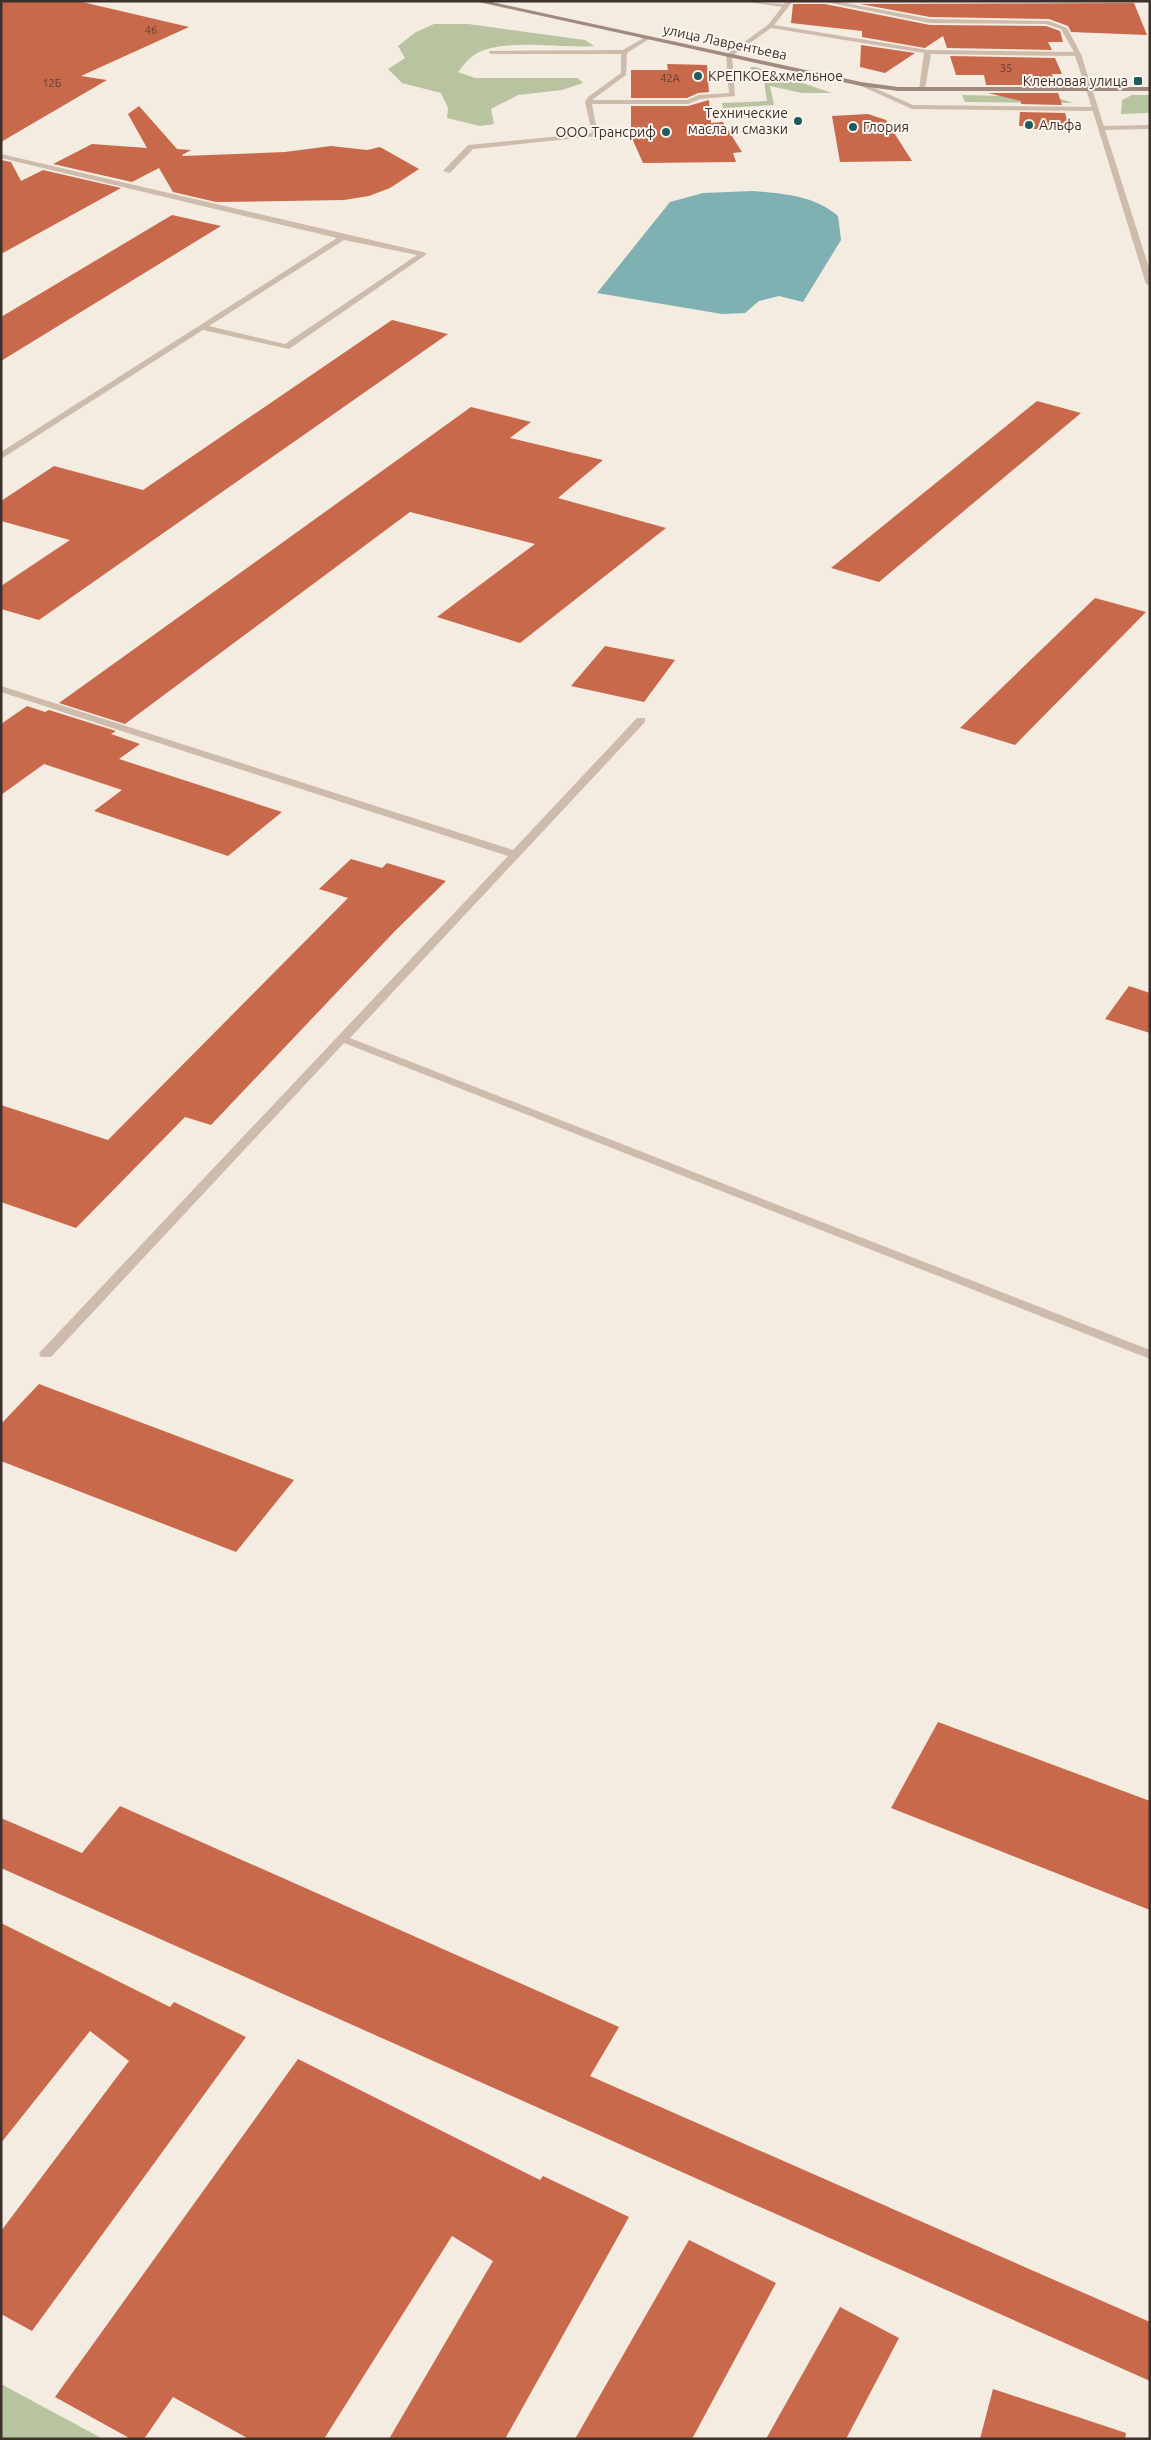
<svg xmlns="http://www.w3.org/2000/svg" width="1151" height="2440" viewBox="0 0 1151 2440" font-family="Ubuntu,sans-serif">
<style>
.green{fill:#b8c4a0}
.water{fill:#7fb0b2}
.building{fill:#c8694b}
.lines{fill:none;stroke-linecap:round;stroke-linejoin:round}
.lane{fill:#cdbbac;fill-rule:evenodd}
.street{fill:#cdbbac;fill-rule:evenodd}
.secondary{fill:#a18a7d;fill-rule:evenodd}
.poi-dot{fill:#1f5a5e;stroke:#fbf5ee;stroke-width:2}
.labels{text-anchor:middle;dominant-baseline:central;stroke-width:4;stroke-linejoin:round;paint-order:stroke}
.far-number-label{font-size:11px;fill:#5e3e33}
.far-street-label{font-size:14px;fill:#3b302b;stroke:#fbf5ee}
.far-poi-label{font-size:14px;fill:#3b302b;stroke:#fbf5ee;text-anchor:start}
</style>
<rect width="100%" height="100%" fill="#f4ebe1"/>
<!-- green -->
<g class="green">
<path d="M434,24H468L585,40L594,46C560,49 502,37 474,55C468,59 462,67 458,72L475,78H578L583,83L562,90L518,95L491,109L494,124L480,126L447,118L448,108L441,93L402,83L388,69L405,58L398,46L416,32Z"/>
<path d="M751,67H755L832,93H802L770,86L774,105L723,108L722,103L767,101L763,74L750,70Z"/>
<path d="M962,95L1055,97L1073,103L965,102Z"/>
<path d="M1132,95H1150V113L1121,114L1122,100Z"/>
<path d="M1,2384L103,2439H1Z"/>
</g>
<!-- water -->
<path class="water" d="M753,191C784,194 813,195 838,216L841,240L803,302L779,296L759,301L745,313L722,314L597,293L670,202L703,193Z"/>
<!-- building -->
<g class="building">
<path d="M1,1H78L189,27L81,76L107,80L1,142Z"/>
<path d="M1134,3L1147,35L1071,32L1068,26L1049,19L930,17L860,4Z"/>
<path d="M793,4H825L930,25L1046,26L1060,31L1063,42H1048L1052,50L947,48L943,36L925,48L862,37V31L791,23Z"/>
<path d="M861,45L915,53L885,73L860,67Z"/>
<path d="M950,56L1055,58L1062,74H1052L1056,85H986L984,75H956Z"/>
<path d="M667,64L707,65L709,92L698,93L687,98H631V70H668Z"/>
<path d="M988,93H1058L1062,105L1021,104V101Z"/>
<path d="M709,100L711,123L723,122L742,152L733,153L736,162L643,163L631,136V106H688Z"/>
<path d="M139,106L177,149L191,150L182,155L183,156L285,152L331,146L367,150L380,147L419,169L390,188L369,196L344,200L216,202L173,192L159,168L132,182L53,164L92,144L147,148L128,114Z"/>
<path d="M1020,112L1065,113L1070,129H1025L1024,126H1019Z"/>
<path d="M868,114L886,120L912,161L840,162L832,116Z"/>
<path d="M1,160L11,162L21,181L43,170L121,188L1,254Z"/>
<path d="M172,215L221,226L1,361V317Z"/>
<path d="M392,320L448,334L39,620L1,609V586L70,540L1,521V501L54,466L143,490Z"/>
<path d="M1037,401L1081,413L879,582L831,568Z"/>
<path d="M471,407L531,422L510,438L603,460L558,498L666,528L520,643L437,617L535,544L410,512L125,724L59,703Z"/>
<path d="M1095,598L1146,612L1015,745L960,728Z"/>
<path d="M605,646L675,660L644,702L571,686Z"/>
<path d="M27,706L45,712L49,710L116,731L111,734L140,744L119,759L282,812L228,856L94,811L122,790L44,764L1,795V724Z"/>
<path d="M351,859L382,868L387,863L446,881L395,931L211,1125L185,1117L76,1228L1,1202V1105L108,1140L348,898L319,889Z"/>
<path d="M1129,986L1150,993V1033L1105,1019Z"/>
<path d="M39,1384L294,1480L236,1552L1,1461V1424Z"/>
<path d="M938,1722L1150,1801V1910L891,1808Z"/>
<path d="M120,1806L619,2027L590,2076L1150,2322V2381L1,1868V1818L82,1853Z"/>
<path d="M1,1923L170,2007L174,2002L246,2037L32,2331L1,2314V2231L129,2061L90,2031L1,2143Z"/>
<path d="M298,2059L540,2180L543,2176L629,2217L505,2439H389L493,2261L452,2236L324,2439H249L173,2397L144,2439H131L55,2397Z"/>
<path d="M689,2240L776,2283L692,2439H575Z"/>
<path d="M840,2307L899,2338L846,2439H766Z"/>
<path d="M993,2389L1126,2433L1125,2439H980Z"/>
</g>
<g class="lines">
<!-- lane -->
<g class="lane">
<path d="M743,1L784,4L786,1H793L774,25L928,50L1074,52L1061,29L1046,24L930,23L820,1H835L930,19L1049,21L1067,28L1081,54L1092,89L1089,91L1086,89L1075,56L931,54L925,89L922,91L919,89L924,53L771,28L732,56L735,96L700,99L688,104H592L598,136L473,149L450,173L443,171L468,145L592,133L585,102L588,97L621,73V54H491L489,53V51L623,50L647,36L650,38L649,39L627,53L626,75L592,100H687L699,95L729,93L726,55L768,25L782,7Z"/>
<path d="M861,82L913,105L1096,107L1099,109L1096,111L912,109L859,85L858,84Z"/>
<path d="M1150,125V129L1102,130L1098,128L1102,126Z"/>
<path d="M1,154L423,252L427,254L289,349L203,330L1,459V452L337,238L1,158ZM344,240L417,255L285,344L209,326Z"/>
<path d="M1,686L513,850L637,718H645V722L350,1038L1150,1350V1359L344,1043L51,1357H41L39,1354L41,1351L508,856L1,692Z"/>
</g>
<!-- street -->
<path class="street" d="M1089,87L1092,89L1150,271V286L1146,284L1086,89Z"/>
<!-- secondary -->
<path class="secondary" d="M474,1H487L861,82L898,87H1150V91H898L861,86Z"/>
</g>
<!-- markers -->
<g class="poi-dot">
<circle cx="698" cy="76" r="5"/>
<rect x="1133" y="76" width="10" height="10" rx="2.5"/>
<circle cx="798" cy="121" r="5"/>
<circle cx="1029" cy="125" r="5"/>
<circle cx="853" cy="127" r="5"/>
<circle cx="666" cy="132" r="5"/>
</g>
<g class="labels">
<!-- far-number labels -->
<g class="far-number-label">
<text x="151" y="30">46</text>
<text x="1006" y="68">35</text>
<text x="670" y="78">42А</text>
<text x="52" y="83">12Б</text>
</g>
<!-- far-street labels -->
<g class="far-street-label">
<text transform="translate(725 42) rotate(12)">улица Лаврентьева</text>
</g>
<!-- far-poi labels -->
<g class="far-poi-label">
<text x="708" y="76">КРЕПКОЕ&amp;хмельное</text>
<text x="1128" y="81" text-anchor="end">Кленовая улица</text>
<text x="788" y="113" text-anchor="end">Технические<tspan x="788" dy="16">масла и смазки</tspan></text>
<text x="1039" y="125">Альфа</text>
<text x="863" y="127">Глория</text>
<text x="656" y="132" text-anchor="end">ООО Трансриф</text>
</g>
</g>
<!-- border -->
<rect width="1151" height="2440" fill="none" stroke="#3b302b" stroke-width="5"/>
</svg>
